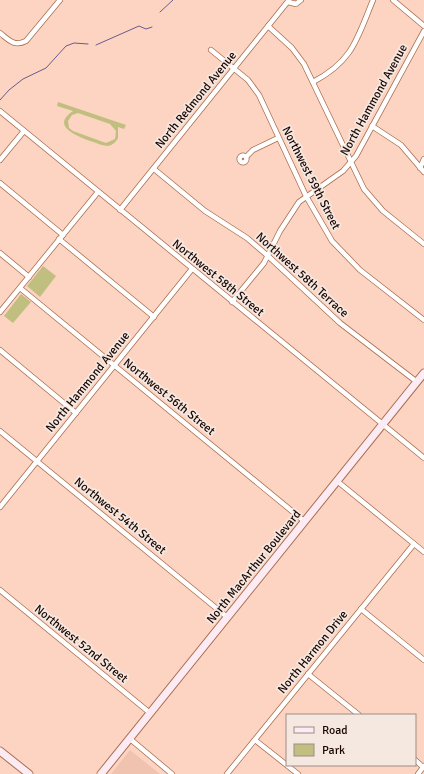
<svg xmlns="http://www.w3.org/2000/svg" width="424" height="774" viewBox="0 0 424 774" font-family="Signika,sans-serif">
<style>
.built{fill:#efc3af}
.green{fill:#c1bf80;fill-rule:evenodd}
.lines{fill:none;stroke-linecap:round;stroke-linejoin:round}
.stream{stroke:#675c90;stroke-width:1}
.minor-casing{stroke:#a96e50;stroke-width:6}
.secondary-casing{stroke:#a96e50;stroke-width:9}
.minor{stroke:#fff;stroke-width:4.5}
.secondary{stroke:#fdebf4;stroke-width:7}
.labels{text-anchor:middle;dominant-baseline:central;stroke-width:3.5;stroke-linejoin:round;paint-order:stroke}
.street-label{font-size:12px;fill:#1a0500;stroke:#f5e8e1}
</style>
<rect width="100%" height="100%" fill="#fcd4c1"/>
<!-- built -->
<path class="built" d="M130,750L160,774H111Z"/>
<!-- green -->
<g class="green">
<path d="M58,102L126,125L124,129L118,127V138C116,142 113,145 108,146C102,146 95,142 90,141C77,136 50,126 73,111L57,106ZM78,113L110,124L116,131L115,139L106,143L73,131L69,128L68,121L72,115Z"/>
<path d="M43,266L56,276L40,297L27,286Z"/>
<path d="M21,294L31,302L13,323L4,316Z"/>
</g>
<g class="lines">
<!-- stream -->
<g class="stream">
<path d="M160,12L173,0"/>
<path d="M96,45L139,26L146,29L152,27"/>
<path d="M0,100L9,90L23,79L46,68L66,46L74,43L88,44"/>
</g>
<!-- minor casing -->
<g class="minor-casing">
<g id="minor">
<path d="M393,0L424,26"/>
<path d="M288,2L296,4L301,0"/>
<path d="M268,26L292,48L304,64L364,189L383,211L424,244"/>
<path d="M0,33C9,40 14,47 26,41L60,0"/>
<path d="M211,50L248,80L259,95L306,196L332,241L360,270L424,320"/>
<path d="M313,82C353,61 357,39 373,0"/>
<path d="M0,111L424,458"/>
<path d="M372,126L401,145L424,172"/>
<circle cx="243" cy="159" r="3.5"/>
<path d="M246,157L253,150L278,138"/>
<path d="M0,160L24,131"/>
<path d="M420,168L424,159"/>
<path d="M154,169L205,211L247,238L268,256L340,323L417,382"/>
<path d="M0,183L63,235"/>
<path d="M120,210L289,0"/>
<path d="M59,239L154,317"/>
<path d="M0,253L29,277"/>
<path d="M20,288L304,521"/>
<path d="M232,302L264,263L280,231L299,202L343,171L356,156L424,31"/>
<path d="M0,312L98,192"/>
<path d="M0,350L76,413"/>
<path d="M0,431L227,617"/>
<path d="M337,481L424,552"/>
<path d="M0,507L192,269"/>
<path d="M0,590L150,713"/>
<path d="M361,609L424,660"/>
<path d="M308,674L359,715"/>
<path d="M129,738L172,774"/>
<path d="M255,740L298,774"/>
<path d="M415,760L423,767"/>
<path d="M227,774L414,544"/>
<path d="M418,774L424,766"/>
</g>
</g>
<!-- secondary casing -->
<g class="secondary-casing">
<g id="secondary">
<path d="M0,751L29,774"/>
<path d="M101,774L424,373"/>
</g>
</g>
<!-- minor -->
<use href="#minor" class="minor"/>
<!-- secondary -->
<use href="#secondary" class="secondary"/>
</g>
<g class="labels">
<!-- street labels -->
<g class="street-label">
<text transform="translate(196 100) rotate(-51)">North Redmond Avenue</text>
<text transform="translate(374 100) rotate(-61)">North Hammond Avenue</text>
<text transform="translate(311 178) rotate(63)">Northwest 59th Street</text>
<text transform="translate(302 275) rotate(42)">Northwest 58th Terrace</text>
<text transform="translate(218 278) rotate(39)">Northwest 58th Street</text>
<text transform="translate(88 382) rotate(-51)">North Hammond Avenue</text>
<text transform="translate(169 397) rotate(39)">Northwest 56th Street</text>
<text transform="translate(120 516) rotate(39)">Northwest 54th Street</text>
<text transform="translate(254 567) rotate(-51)">North MacArthur Boulevard</text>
<text transform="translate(81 644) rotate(39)">Northwest 52nd Street</text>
<text transform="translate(313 652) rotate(-51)">North Harmon Drive</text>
</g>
</g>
<!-- legend -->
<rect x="286" y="714" width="130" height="52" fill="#f5e8e1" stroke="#9d8d87"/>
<rect x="294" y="727" width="20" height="6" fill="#fdebf4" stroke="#9d8d87"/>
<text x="322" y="734" font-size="12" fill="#1a0500">Road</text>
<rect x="294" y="744" width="20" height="12" fill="#c1bf80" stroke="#9d8d87"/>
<text x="322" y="754" font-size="12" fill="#1a0500">Park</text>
</svg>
